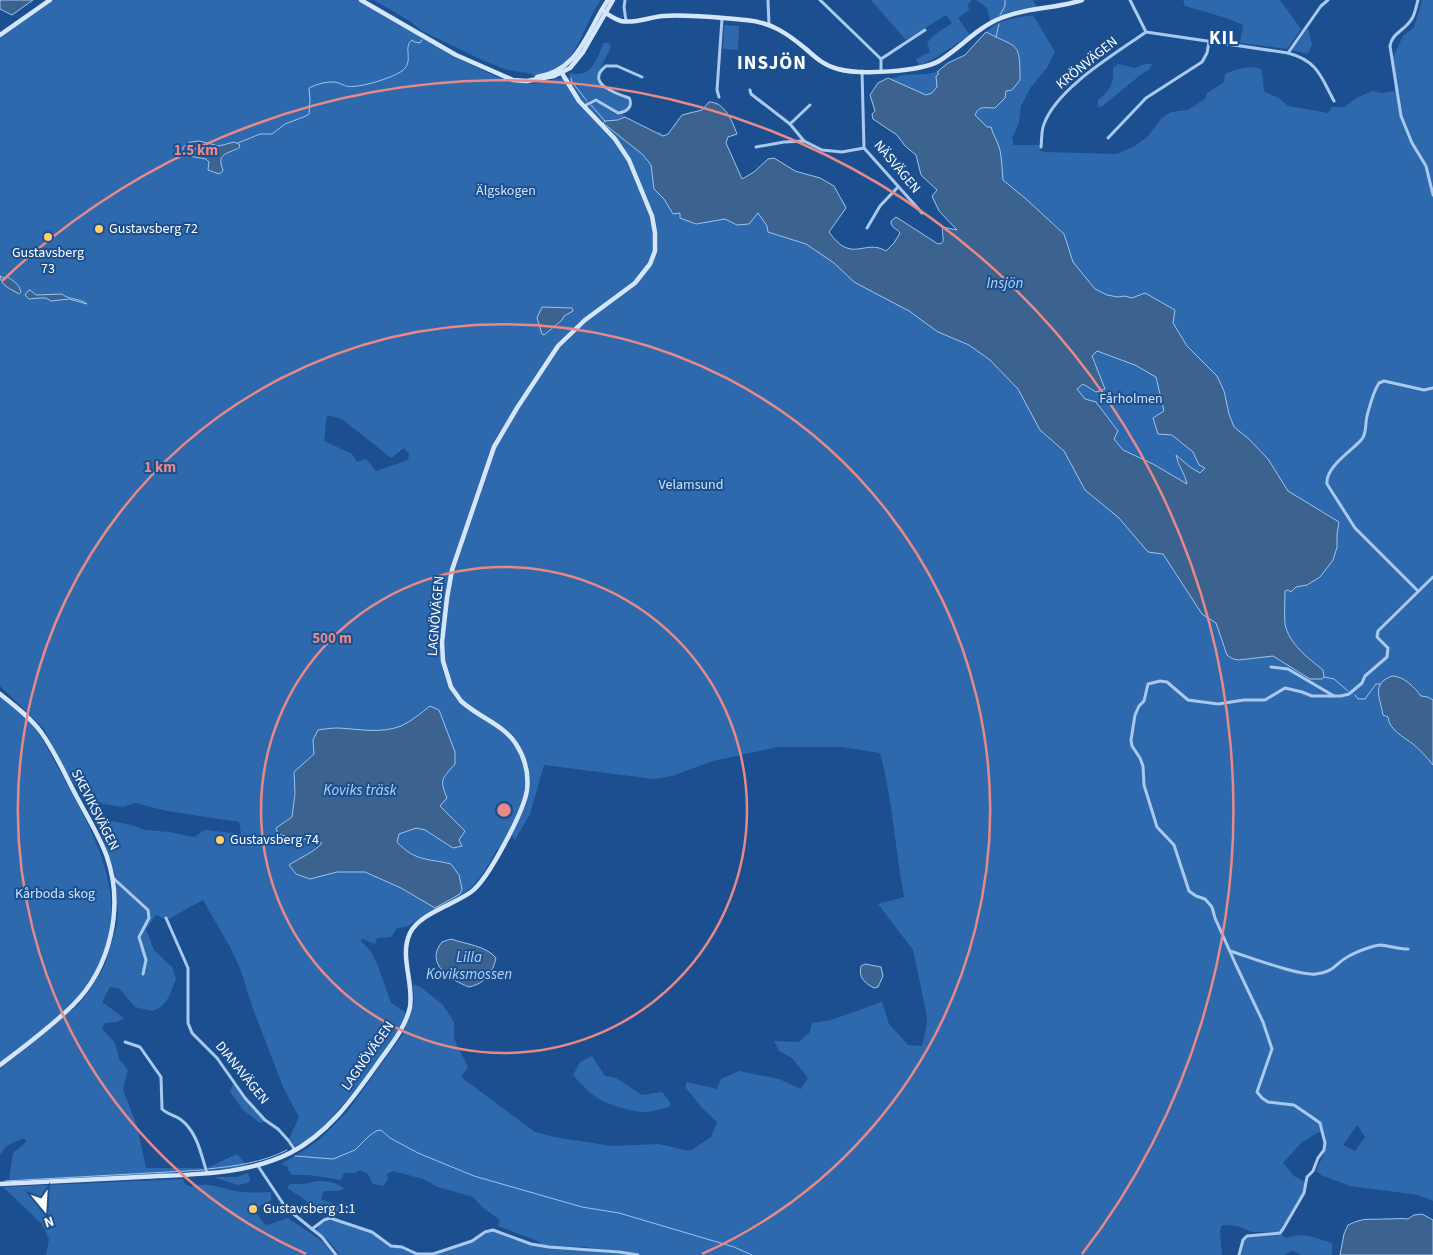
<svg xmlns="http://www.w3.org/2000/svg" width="1433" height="1255" viewBox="0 0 1433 1255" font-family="'Source Sans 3',sans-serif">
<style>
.green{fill:#2e69ad;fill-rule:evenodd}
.water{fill:#3c6290;stroke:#9cc4f0;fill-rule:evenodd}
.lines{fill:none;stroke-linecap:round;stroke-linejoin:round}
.stream{stroke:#9cc4f0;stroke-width:1}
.street{stroke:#a9c9ee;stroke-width:3}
.secondary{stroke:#d6e6fa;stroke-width:4.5}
.ring{fill:none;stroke:#e88989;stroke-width:2.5}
.poi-dot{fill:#ffd166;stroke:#1b4f8f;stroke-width:2}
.labels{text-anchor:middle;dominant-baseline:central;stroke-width:4;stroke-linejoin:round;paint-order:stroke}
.street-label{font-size:14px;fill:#fff;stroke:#1b4f8f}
.park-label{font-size:14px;fill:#cfe3fa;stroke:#1b4f8f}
.poi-label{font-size:14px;fill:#fff;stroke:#1b4f8f;text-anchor:start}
.water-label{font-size:15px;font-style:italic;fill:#b5d3f5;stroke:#1b4f8f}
.district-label{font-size:19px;font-weight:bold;letter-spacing:1px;fill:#fff;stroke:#1b4f8f}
.centre{fill:#e88989;stroke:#1b4f8f;stroke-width:2.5}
.ring-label{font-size:15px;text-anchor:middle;font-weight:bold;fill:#e88989;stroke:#1b4f8f;stroke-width:4;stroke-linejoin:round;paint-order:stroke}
</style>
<rect width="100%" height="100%" fill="#1b4f8f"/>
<!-- green -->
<g class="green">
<path d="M54,0H359L456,58L497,77L532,84L567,77L569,79L570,73C593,78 595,60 604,43H608L611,47L600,69L599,82L608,92L627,99L629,104L626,110L619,112C607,108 600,94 588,102L589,104L598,102L615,114H623L625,117L619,120L605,121L654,133L660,132L663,135H668L671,133C673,122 682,114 692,111L696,120L737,185L834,189L847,206L834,221L819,233L844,255H945L968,230L950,191L878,83L902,75L926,74L937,72L948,63L965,55L981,36L996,24L1010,19L1033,15L1055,52L1047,68L1031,87L1021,106L1019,123L1012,138L1014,145H1040V151L1046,152L1117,154L1135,146L1148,136L1162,118L1171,112L1188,110L1205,99L1207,93L1224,82L1225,74C1237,69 1249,65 1261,69C1264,77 1262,84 1265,92L1279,98L1288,106L1328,113L1332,107H1345L1356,98L1372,91L1382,93L1395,91L1391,57L1394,55L1403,36L1414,27L1422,0H1433V1201L1418,1195L1350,1186L1323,1176L1316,1171L1326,1149L1325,1135L1319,1132L1302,1142L1283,1163L1294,1176L1305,1182L1304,1191L1298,1203L1291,1212L1284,1227L1279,1232H1253L1237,1226L1222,1225L1220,1231L1222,1255H641L585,1247L549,1246L540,1244V1242L498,1226L500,1220L483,1208L473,1197L438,1187L423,1179L393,1171L387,1174L388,1179L383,1186L373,1184L368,1174L360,1170L355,1173H344L341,1180L309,1175H292L288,1170V1167L281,1164L308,1148L322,1137L347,1112L403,1034L414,1003L413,984L421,987L443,1005L454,1022V1039L468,1067L461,1077L535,1132L554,1137L612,1146L659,1144L690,1151L711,1137L717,1122L702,1108L685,1087L687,1082L717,1089L721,1079L739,1071L779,1079L801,1089L808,1078L792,1058L779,1051L774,1041L799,1042L810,1032L812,1023L831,1020L882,1002L889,1024L908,1045L922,1046L926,1029L927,1016L913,950L878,904L904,897C895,849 893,800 880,753L842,747H778L713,761L672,776L654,779L544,765L530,814L515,840L511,834L502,850L497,849C476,890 465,896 424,915C411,922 415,926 397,928L391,937L377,938L375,944L362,939L361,941L371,952L378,966L391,1003L405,1012C404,1021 400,1029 395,1037C382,1057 317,1145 295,1146L289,1139L299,1117L283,1087L252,1006L240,968L230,947L203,900L167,920L156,915L146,929L154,950L172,967L176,979L169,997L162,1006L153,1011L135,1007L120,989L110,987L102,1002L124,1018L117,1022L105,1023L102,1028L115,1043L119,1059L128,1070L123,1090L137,1126L146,1168H202L205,1170L150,1175L9,1180L13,1153L26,1142L24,1138L6,1146L0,1155V1069L77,1006L89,991L104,967L116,929L118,912L114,871L100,830L102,819L131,825L145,830L169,832L194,837L205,830L241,834L239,822L167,811L135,803L123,807L103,804L81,795L63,766L44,729L0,686V37ZM327,415L342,419L391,458L404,448L409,454L408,460L376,471L366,459L357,462L352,454L324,441ZM295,782L411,830L399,834L397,842C411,856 422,860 442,862L460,891L459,895L435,908L401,888L365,872H337L310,879L296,874L289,865C300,857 314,853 322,843L315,839H297L278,834L276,828L292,817ZM1357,1125L1365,1137L1355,1151L1343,1145Z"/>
<path d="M374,0H601C586,19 580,53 560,67C552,72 543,74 534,76L532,74L504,69L478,58L422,31L411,22Z"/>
<path d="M871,0H972L968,5L969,10L958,18L970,35L932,60L919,66L916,59L930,52L927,42L934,35L952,23L946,15L906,40Z"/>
<path d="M976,0H1033L1037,7L1009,12L990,21L987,8Z"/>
<path d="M1183,0H1280L1301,29L1287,49L1240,43L1243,25L1226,18L1185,6Z"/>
<path d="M724,25L739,26L738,50L723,49Z"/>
<path d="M1308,28L1312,45L1308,54L1292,50Z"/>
<path d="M1118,64L1135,68L1145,64H1152L1149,70L1139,76L1103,106L1098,107V100C1110,90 1114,84 1113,68Z"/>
<path d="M0,696L28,720L38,732C50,752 61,774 73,795C109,862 134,926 81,993C59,1020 27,1041 0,1062Z"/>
<path d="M592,1056L605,1076L616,1078L642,1095L662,1092L670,1102V1107C663,1108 652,1112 647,1112C636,1113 608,1105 599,1099C589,1093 581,1084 573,1075L580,1062Z"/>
<path d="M233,1084L265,1121L260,1123L243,1110L230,1092Z"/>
<path d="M237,1154L247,1166L236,1168L208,1170L207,1168Z"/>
<path d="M248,1173L250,1180L248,1183L237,1185L213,1177H237Z"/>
<path d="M183,1179L185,1184L191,1187C205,1182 217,1186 230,1190C244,1193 258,1193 271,1192V1200L264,1205H261L256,1212L264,1224L268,1225L288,1218L322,1241L333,1255H46L49,1239L41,1223L3,1187Z"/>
<path d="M317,1181C327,1181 337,1182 344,1189L338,1191H324L321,1199L343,1208L336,1216L317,1209L304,1199L287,1188L290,1184H304Z"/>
<path d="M330,1220L372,1233L390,1247L402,1248L416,1255H340L329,1241L317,1231L319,1225Z"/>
<path d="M493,1231L530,1245L631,1255H433Z"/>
<path d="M1280,1234L1287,1238C1302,1231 1317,1239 1332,1243V1255H1300L1299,1253L1292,1251L1284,1255H1241L1244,1241L1247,1237Z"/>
</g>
<!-- water -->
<g class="water">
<path d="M0,0H33L12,15L0,9Z"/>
<path d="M986,32C1018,49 1020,40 1020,80L1012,90L1006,91L1005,98L995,108C986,108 979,105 975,115L987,127H991C993,135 998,142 1000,150C1002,160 1002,171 1003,180L1026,199L1064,234L1073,262L1095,289L1107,295L1118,297L1124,296L1132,298L1145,293L1175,310L1173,323L1187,346L1217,376L1224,391L1229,414L1234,427L1249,439L1268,459L1288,491L1339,522L1337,534V547L1333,560L1320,577L1307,585L1296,587L1291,592L1288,590L1285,591C1285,601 1284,613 1285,624C1289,644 1308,658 1323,670L1324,677L1322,679H1310L1273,656L1239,660L1233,659L1227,655L1216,623L1202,614L1163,554L1148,552L1119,518L1085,490L1064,451L1040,430L1018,389L990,360L969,345L938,332L909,311L854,282L834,263L806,244L768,232L767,226L758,213L749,224L737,225L725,219L696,224L680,218V213L673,214L664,199L654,189L651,165L648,161L642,154L603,123L605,121L618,120L625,117L663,136L668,134L682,115L702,110L709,102C725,102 732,121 737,134L728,137L726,143L742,179L754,172L768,159L774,158L795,171L820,178L834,186L846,208L829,232C852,265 864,238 886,251L894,243L900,233C897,228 891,229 891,221L896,217L938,244L942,243C945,239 941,233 943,227L957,230L939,211L932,196L937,190L921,175L916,155L905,146L897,135L873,119L872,114L875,111L870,95L878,83L888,78L926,95L932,93L937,87L936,76L939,74L937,72L948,63L965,55ZM1097,351L1135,365L1156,377L1164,411L1153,418L1158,434L1172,435L1193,452L1199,465L1205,468L1200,473L1190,467L1176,455C1178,466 1185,473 1187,484L1153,464L1123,450L1114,439L1118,431L1096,402L1085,399L1077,389L1083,384L1096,392L1105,389L1092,356Z"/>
<path d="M199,141L219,146L234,142L239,144L240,147C234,152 219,152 221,163C221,166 223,168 223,171L219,174L208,170L209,162L206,159L183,155V147L190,142Z"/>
<path d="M0,276L4,278L7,277C14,281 19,284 21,292L19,294C11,289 1,286 0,276Z"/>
<path d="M30,290L36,295L62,294C69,300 80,298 87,304L69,299L51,301L46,298H40L29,299L25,295L28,291Z"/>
<path d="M542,307L572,308L573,311L564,316L562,320L544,335L542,334L537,318Z"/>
<path d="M1392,676C1404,676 1414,687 1421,696L1428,697L1433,700V765C1427,757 1420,750 1413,744C1404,737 1389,730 1388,717L1383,715C1380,697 1371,684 1392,676Z"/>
<path d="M430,706L439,710L455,752V764C442,779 439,779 447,798L440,806L465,831L459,840L462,846L453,848L425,830L416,828L399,834L397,842C416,862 427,858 451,864L459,875L462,889L460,894L435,908L401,888L365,872H337L310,879L296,874L289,865C299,858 315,852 322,843L315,839H297L278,834L276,828L292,817L295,793L294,772L314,754L313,740L318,730C324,729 331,728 338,728C359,729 380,734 401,726C412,721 421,713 430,706Z"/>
<path d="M451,939C465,944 487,946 496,958C493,973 484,984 469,987C451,980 424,964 442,942Z"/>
<path d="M865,964L881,967L883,976L878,987L874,988C865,983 858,978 861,966Z"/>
<path d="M1422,1214L1433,1220V1255H1340L1344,1234L1348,1225C1365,1217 1367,1220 1384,1219C1393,1219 1400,1218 1408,1219L1414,1215Z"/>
</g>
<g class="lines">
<!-- stream -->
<g class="stream">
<path d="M1000,15L1005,6V0"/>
<path d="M996,37L999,24"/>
<path d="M571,78L572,82L587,101"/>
<path d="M591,105L605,121"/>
<path d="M238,143L260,134H272L285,124L306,116L309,114L310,100L309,88C317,84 329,80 339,83C339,83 345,86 346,86C358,89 392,78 402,71C415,61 402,48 412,40L415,42L420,43L422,40"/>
<path d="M1324,677L1334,679L1348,691"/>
<path d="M1355,695L1358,699H1365L1376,684H1380"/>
<path d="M295,1156L333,1159L355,1150L369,1136L376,1131L381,1130L390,1138L418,1153L474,1176L582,1207L619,1213L734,1247L752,1255"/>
<path d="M208,1169C235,1166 262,1163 287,1150"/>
<path d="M5,1181L204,1170"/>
</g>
<!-- street -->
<g class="street">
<path d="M625,0L624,7L626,21"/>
<path d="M768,0L769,25"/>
<path d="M820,0L881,59V71"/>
<path d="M1130,0L1146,32L1288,53C1318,61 1321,77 1334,101"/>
<path d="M1418,0C1416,7 1415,15 1411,20C1404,31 1392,33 1390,46L1401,116L1412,143L1426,166L1433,195"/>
<path d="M1288,53L1321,6L1328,0"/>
<path d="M881,59L925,30"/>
<path d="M862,71L864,148L922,213"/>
<path d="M750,90L751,94L790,124L804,141L822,150L842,152L864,148"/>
<path d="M719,97L717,90L722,19"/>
<path d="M584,106L596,100L618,113C626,112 632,108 630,100L629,98C617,94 584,83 606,66H617L642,77"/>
<path d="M790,124L810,105"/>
<path d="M1108,138L1146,98L1202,62L1207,53L1209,42"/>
<path d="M756,147L784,142L804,141"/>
<path d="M1041,147C1042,139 1041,131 1044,124C1057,88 1115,54 1146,32"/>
<path d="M867,228L880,206L898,187"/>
<path d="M1418,591L1355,528L1327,484C1325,467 1352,451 1362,439C1367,432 1365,424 1367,416C1370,405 1373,392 1379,383L1384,381L1424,390L1433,388"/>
<path d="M1271,667L1288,669L1334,696H1341L1349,694L1362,683L1365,676L1387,657L1388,648L1377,637L1378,631L1433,577"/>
<path d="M112,877L148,910L149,918L139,937L146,960L143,974"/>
<path d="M166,918L188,968V1023L192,1033L217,1058L245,1098L265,1120L278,1129L288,1140L295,1150"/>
<path d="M1230,951C1249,957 1299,976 1316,974C1335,972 1335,963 1349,956C1356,952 1374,945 1381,945C1391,946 1398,949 1408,949"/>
<path d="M125,1042L140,1047L161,1077L162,1109C167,1114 174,1115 180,1119C197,1131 201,1154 207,1173"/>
<path d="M258,1166L286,1208L322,1237L336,1255"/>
<path d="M312,1229L324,1220L330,1218L372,1232L391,1246L402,1247L417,1254H433L472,1241L485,1232L493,1230L531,1244L549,1247L619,1252L638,1255"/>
<path d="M1239,1255L1243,1240L1247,1236L1280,1233L1283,1229L1304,1193L1307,1177L1313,1171L1318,1158L1324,1150L1325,1143L1320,1123L1313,1118L1294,1105L1268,1102L1262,1098L1257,1092L1272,1049L1263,1022L1236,965L1215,918L1212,907L1205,899L1196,896L1189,891L1174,845L1157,827L1144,785L1143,766L1140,758L1132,746L1131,740L1135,715L1139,706L1144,701L1148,684L1160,681L1167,682L1188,700L1218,704L1244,700H1265L1285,688L1302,692L1312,696H1334"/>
</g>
<!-- secondary -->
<g class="secondary">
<path d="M361,0L456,55L513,80L527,81L554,76L570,68L583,52L613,0"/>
<path d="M602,10C607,14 615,19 621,21C634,24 650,17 663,16C690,14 719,18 746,20C771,22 788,34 806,49C816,58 825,66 838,69C859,75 920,72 939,61C960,48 978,27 1001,18C1027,7 1056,9 1082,0"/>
<path d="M0,35L50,0"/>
<path d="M537,77C580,70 586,32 608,0"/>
<path d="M0,694C14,705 31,718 41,732C56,753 66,777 78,799C88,818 100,837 107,857C124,907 111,967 73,1005C51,1027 25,1046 0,1065"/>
<path d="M0,1184C47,1182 93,1179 140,1177C190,1174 244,1176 290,1153C329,1133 353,1098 378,1063C390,1046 405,1029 410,1007C414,982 399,956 410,933C419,914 453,905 471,892C488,880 524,811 527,790C529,773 525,758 516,744C503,724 478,717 461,701L451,687L443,661L442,642L447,598L452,570L494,447L517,408L558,346L585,320L635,283L650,264L655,251V233L652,216L629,160L615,139L579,101L560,70"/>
</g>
</g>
<!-- distance rings -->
<g class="ring">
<circle cx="504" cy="810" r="243"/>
<path d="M306 1254A486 486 0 1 1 702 1254"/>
<path d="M2 281A729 729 0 0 1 1082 1254"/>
</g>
<!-- markers -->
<g class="poi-dot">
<circle cx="99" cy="229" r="5"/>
<circle cx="48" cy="237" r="5"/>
<circle cx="220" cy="840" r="5"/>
<circle cx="253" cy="1209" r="5"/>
</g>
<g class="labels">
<!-- street labels -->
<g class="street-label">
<text transform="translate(1087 63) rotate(-39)">KRÖNVÄGEN</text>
<text transform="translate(897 167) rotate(50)">NÄSVÄGEN</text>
<text transform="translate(436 616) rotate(-85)">LAGNÖVÄGEN</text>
<text transform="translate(95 810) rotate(63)">SKEVIKSVÄGEN</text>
<text transform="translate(368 1056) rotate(-55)">LAGNÖVÄGEN</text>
<text transform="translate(242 1073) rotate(51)">DIANAVÄGEN</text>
</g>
<!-- park labels -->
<g class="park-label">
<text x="506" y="191">Älgskogen</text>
<text x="1131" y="399">Fårholmen</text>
<text x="691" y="485">Velamsund</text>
<text x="55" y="894">Kårboda skog</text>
</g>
<!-- poi labels -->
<g class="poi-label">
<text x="109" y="229">Gustavsberg 72</text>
<text x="48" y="253" text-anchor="middle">Gustavsberg<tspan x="48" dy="16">73</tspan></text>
<text x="230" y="840">Gustavsberg 74</text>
<text x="263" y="1209">Gustavsberg 1:1</text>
</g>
<!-- water labels -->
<g class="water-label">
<text x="1005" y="283">Insjön</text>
<text x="360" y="790">Koviks träsk</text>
<text x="469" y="957">Lilla<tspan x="469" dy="17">Koviksmossen</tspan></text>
</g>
<!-- district labels -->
<g class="district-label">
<text x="1224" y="38">KIL</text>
<text x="772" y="63">INSJÖN</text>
</g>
</g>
<circle cx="504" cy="810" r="8" class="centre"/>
<g class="ring-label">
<text x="196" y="155">1.5 km</text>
<text x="160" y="472">1 km</text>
<text x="332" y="643">500 m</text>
</g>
<!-- north arrow -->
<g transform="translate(45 1210) rotate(162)" stroke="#1b4f8f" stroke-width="4" paint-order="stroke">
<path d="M0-4L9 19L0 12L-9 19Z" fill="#ffffff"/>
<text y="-8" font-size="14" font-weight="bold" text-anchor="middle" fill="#ffffff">N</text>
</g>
</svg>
